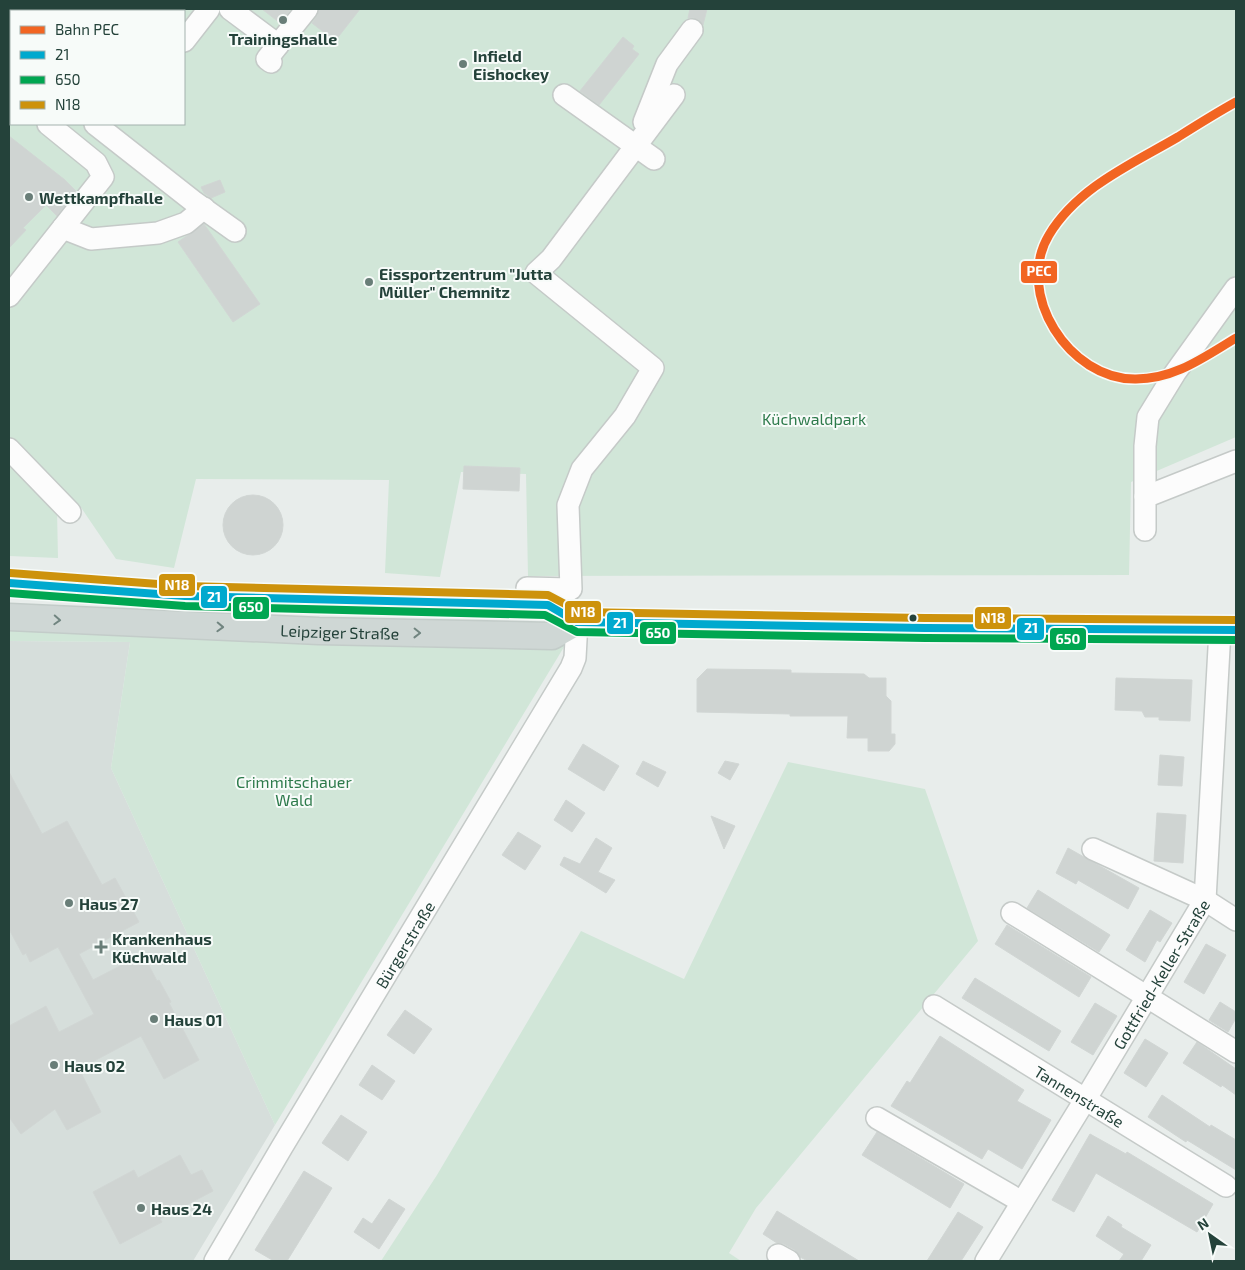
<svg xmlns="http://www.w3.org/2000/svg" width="1245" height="1270" viewBox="0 0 1245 1270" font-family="'Exo 2',sans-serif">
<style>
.built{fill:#d6dedb}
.green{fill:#d1e6d8;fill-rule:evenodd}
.building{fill:#cfd4d2;stroke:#d1d6d4}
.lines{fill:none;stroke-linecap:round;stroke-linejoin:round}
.minor-casing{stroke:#c5cac8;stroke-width:24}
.major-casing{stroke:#c3ccc9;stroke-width:29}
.minor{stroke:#fcfcfc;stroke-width:21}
.major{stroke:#cfd7d5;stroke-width:26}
.bus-1-casing{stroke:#f7fbf9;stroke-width:11}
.bus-2-casing{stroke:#f7fbf9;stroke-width:11}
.bus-3-casing{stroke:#f7fbf9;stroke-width:11}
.bus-1{stroke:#00a9ce;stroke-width:8}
.bus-2{stroke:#00a651;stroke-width:8}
.bus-3{stroke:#cd920c;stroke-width:8}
.rail-1-casing{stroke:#f7fbf9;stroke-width:12}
.rail-1{stroke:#f26522;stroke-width:9}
.oneway{stroke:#718580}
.poi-dot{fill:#697e78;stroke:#f7fbf9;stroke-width:2}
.bus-dot{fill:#24423a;stroke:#f7fbf9;stroke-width:2}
.labels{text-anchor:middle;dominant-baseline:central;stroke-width:4;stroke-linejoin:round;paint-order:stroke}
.poi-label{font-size:16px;font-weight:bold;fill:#24423a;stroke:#f7fbf9;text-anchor:start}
.park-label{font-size:16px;fill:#2d7a4b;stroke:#f7fbf9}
.street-label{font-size:16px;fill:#24423a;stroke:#f7fbf9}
.line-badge{stroke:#f7fbf9;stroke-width:2}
.badge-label{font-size:14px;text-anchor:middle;font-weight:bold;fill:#fff}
</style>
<rect width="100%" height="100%" fill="#e8edeb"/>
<!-- built -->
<path class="built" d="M9,641L130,642L111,768L275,1125L193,1261H9Z"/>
<!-- green -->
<g class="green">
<path d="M9,9H1236V437L1131,482L1129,575L528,576L526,474L461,472L440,577L385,573L389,480L196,479L174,568L116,559L80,506L70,512L57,510L58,558L9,556ZM11,11H184V124H11ZM533,261L565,285H534L526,270Z"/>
<path d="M9,625L567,642L275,1125L111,768L130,642L9,641Z"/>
<path d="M788,762L925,789L978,941L756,1208L729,1253L741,1261H381L437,1175L581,931L684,979Z"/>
</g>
<!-- building -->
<g class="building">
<path d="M262,9H291L280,23Z"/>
<path d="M319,9H360L335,41L312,23L317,16Z"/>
<path d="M690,9H707L703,25L699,20L694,18H688Z"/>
<path d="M623,37L634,46L632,49L639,54L599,105L580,91Z"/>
<path d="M9,136L65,180L76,191L57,216L46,205L23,228L26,230L9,248Z"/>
<path d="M220,180L225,192L211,198L204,193L201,187Z"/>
<path d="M204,224L260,304L233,322L178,242Z"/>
<path d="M464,466L520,468L519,491L463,489Z"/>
<circle cx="253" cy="525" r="30"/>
<path d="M707,669L791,670V673L864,674L869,678H886V696L891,701V734H895V744L889,751H868V738H847L848,716H790V714L697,712V679Z"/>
<path d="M1116,678L1192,680L1190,721L1159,720V717H1145L1142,711L1115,710Z"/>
<path d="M583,744L619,766L604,791L568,769Z"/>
<path d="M1160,755L1184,757L1182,786L1158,785Z"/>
<path d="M643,761L666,772L658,787L636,774Z"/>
<path d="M725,761L739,764L730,780L718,773Z"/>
<path d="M9,772L42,834L67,821L102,885L115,878L139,922L79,954L93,980L143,954L157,981L159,980L171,1002L169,1003L199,1060L164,1079L141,1036L79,1069L101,1112L67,1130L55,1109L21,1134L9,1117V1026L46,1006L59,1032L94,1014L58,947L30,962L26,953L23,955L9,929Z"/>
<path d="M566,800L585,813L572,832L554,820Z"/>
<path d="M1157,813L1186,815L1183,863L1154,861Z"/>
<path d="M711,816L735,826L724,849Z"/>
<path d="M518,832L541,846L525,870L502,855Z"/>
<path d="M596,838L612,848L598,872L615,880L606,893L560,865L564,857L580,864Z"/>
<path d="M1068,848L1139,888L1128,909L1078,880L1076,884L1056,873Z"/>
<path d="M1038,890L1110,935L1099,952L1027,908Z"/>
<path d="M1150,910L1172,923L1160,942L1157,940L1145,962L1126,950Z"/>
<path d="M1007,925L1091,977L1079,997L995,944Z"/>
<path d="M1206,944L1226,955L1204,994L1184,982Z"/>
<path d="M975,978L1061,1031L1049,1051L962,998Z"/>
<path d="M1220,1002L1236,1012V1018L1228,1032L1209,1020Z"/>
<path d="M1095,1003L1117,1016L1093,1055L1071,1042Z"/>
<path d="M405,1010L432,1029L414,1054L387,1035Z"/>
<path d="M940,1036L1024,1090L1017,1101L1051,1120L1022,1169L988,1149L982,1159L891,1106L907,1081L910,1083Z"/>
<path d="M1145,1039L1168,1053L1146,1087L1124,1073Z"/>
<path d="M1197,1042L1236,1069V1095L1222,1085L1221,1087L1183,1063Z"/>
<path d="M372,1065L395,1081L382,1100L359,1085Z"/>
<path d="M1162,1095L1210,1127L1211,1125L1236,1140V1170L1187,1140L1186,1142L1148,1117Z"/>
<path d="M341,1115L367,1132L348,1161L322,1143Z"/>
<path d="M877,1132L964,1184L950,1208L862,1155Z"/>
<path d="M1090,1134L1126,1154L1127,1152L1213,1204L1197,1232L1096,1173L1074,1212L1052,1200Z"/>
<path d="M180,1155L191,1175L202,1170L213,1191L160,1219L162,1222L120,1244L93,1192L134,1170L138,1178Z"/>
<path d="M304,1171L332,1188L287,1261H274L255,1250Z"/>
<path d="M389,1199L405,1209L379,1249L354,1232L363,1218L372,1224Z"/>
<path d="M777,1211L859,1261H808L800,1257L795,1250L784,1244L777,1243L763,1234Z"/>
<path d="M958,1212L983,1227L961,1261H927Z"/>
<path d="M1108,1216L1122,1225L1121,1227L1151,1245L1141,1261H1119L1124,1254L1096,1236Z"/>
</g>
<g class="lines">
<!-- minor casing -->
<g class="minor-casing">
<g id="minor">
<path d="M230,9L278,45L267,59L271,62"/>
<path d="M184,41L209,9"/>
<path d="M278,45L307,9"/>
<path d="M9,59L11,61"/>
<path d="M9,95L11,92"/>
<path d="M564,95L654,159"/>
<path d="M644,122L667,64L692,30"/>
<path d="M95,124L193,201L235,231"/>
<path d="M63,228L91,239L158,233L186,223L204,208"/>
<path d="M9,296L103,177L96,163L48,124"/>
<path d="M9,449L70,512"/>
<path d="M1145,497V446L1148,417L1175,373L1236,288"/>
<path d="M1145,530V497L1236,461"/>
<path d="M527,588L571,589L568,505L582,469L625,416L653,368L536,273L551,259L674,95"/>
<path d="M1093,849L1205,900L1236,920"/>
<path d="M1012,913L1236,1052"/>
<path id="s1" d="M934,1006L1226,1186"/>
<path d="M877,1118L1022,1202"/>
<path d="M778,1255L789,1261"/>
<path id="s2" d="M215,1261L282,1147L571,668L575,658L577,622"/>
<path id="s3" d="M986,1261L1085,1100L1205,900L1220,630"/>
</g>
</g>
<!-- major casing -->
<g class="major-casing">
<g id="major">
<path d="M9,583L185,596L548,605L577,622"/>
<path id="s4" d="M9,617L319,631L552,636L577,622H588L925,628L1236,630"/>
</g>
</g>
<!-- minor -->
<use href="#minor" class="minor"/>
<!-- major -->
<use href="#major" class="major"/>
<!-- bus-1 casing -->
<g class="bus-1-casing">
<path id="bus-1" d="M9,583L185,596L548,605L577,622L925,628L1236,630"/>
</g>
<!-- bus-2 casing -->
<g class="bus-2-casing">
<path id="bus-2" d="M9,593L185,606L545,615L577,632L925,638L1236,640"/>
</g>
<!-- bus-3 casing -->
<g class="bus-3-casing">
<path id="bus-3" d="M10,573L185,586L548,595L580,612L925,618L1236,620"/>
</g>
<!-- bus-1 -->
<use href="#bus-1" class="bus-1"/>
<!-- bus-2 -->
<use href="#bus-2" class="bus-2"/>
<!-- bus-3 -->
<use href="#bus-3" class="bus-3"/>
<!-- rail-1 casing -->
<g class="rail-1-casing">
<path id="rail-1" d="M1236,102C1216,113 1197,125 1178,137C1132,164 1078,187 1049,235C1014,293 1069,380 1136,379C1175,379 1204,357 1236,338"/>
</g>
<!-- rail-1 -->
<use href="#rail-1" class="rail-1"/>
</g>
<!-- one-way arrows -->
<defs><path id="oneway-chevron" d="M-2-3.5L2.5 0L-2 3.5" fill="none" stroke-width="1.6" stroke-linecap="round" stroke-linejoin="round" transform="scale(1.25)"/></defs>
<g class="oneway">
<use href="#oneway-chevron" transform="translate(57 620) rotate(3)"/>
<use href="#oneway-chevron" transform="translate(220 627) rotate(2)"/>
<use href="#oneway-chevron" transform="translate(417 633) rotate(1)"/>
</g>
<!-- markers -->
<g class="poi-dot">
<circle cx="283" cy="20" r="5"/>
<circle cx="463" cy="64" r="5"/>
<circle cx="29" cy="197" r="5"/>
<circle cx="369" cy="282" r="5"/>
<circle cx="69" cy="903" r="5"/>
<path d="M98.5 939.5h5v5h5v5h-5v5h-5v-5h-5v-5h5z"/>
<circle cx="154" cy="1019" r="5"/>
<circle cx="54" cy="1065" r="5"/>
<circle cx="141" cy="1208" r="5"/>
</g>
<circle class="bus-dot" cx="913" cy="618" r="4.5"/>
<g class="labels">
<!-- poi labels -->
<g class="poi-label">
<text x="283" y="38" text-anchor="middle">Trainingshalle</text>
<text x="473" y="55">Infield<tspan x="473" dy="18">Eishockey</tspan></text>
<text x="39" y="197">Wettkampfhalle</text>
<text x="379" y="273">Eissportzentrum "Jutta<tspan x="379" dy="18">Müller" Chemnitz</tspan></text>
<text x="79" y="903">Haus 27</text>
<text x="112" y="938">Krankenhaus<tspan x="112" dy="18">Küchwald</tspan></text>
<text x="164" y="1019">Haus 01</text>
<text x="64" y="1065">Haus 02</text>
<text x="151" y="1208">Haus 24</text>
</g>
<!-- park labels -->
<g class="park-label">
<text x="814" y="418">Küchwaldpark</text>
<text x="294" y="781">Crimmitschauer<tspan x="294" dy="18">Wald</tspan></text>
</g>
<!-- street labels -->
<g class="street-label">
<text stroke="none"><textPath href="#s4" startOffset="331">Leipziger Straße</textPath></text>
<text stroke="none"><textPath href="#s2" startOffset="369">Bürgerstraße</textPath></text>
<text stroke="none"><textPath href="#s3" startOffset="336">Gottfried-Keller-Straße</textPath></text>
<text stroke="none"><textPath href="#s1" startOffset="171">Tannenstraße</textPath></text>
</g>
</g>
<g class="line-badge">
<rect x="1020" y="260" width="38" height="24" rx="5" fill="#f26522"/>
<rect x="158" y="573" width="38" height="24" rx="5" fill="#cd920c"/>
<rect x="200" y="585" width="28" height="24" rx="5" fill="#00a9ce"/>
<rect x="232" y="596" width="38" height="24" rx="5" fill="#00a651"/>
<rect x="564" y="600" width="38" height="24" rx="5" fill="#cd920c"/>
<rect x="974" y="606" width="38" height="24" rx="5" fill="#cd920c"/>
<rect x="606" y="611" width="28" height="24" rx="5" fill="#00a9ce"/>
<rect x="1016" y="617" width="29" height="24" rx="5" fill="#00a9ce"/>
<rect x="639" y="621" width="38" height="24" rx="5" fill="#00a651"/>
<rect x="1049" y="627" width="38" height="24" rx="5" fill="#00a651"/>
</g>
<g class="badge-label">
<text x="1039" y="276">PEC</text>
<text x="177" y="590">N18</text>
<text x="214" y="602">21</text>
<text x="251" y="612">650</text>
<text x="583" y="617">N18</text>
<text x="993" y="623">N18</text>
<text x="620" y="628">21</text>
<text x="1031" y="633">21</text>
<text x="658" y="638">650</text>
<text x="1068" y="644">650</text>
</g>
<!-- border -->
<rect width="1245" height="1270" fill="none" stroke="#24423a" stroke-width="20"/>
<!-- legend -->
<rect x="10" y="10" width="175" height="115" fill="#f7fbf9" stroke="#a3b1ad"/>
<rect x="20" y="26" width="25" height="8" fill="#f26522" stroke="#a3b1ad"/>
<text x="55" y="35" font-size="15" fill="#24423a">Bahn PEC</text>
<rect x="20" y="51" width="25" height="8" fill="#00a9ce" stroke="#a3b1ad"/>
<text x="55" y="60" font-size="15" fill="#24423a">21</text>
<rect x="20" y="76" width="25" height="8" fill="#00a651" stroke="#a3b1ad"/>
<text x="55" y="85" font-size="15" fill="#24423a">650</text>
<rect x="20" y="101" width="25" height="8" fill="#cd920c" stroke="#a3b1ad"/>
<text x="55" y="110" font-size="15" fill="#24423a">N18</text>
<!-- north arrow -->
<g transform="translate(1210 1235) rotate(327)" stroke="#f7fbf9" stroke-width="4" paint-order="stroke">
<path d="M0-4L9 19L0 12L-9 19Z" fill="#24423a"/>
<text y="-8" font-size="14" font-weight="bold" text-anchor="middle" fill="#24423a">N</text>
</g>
</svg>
